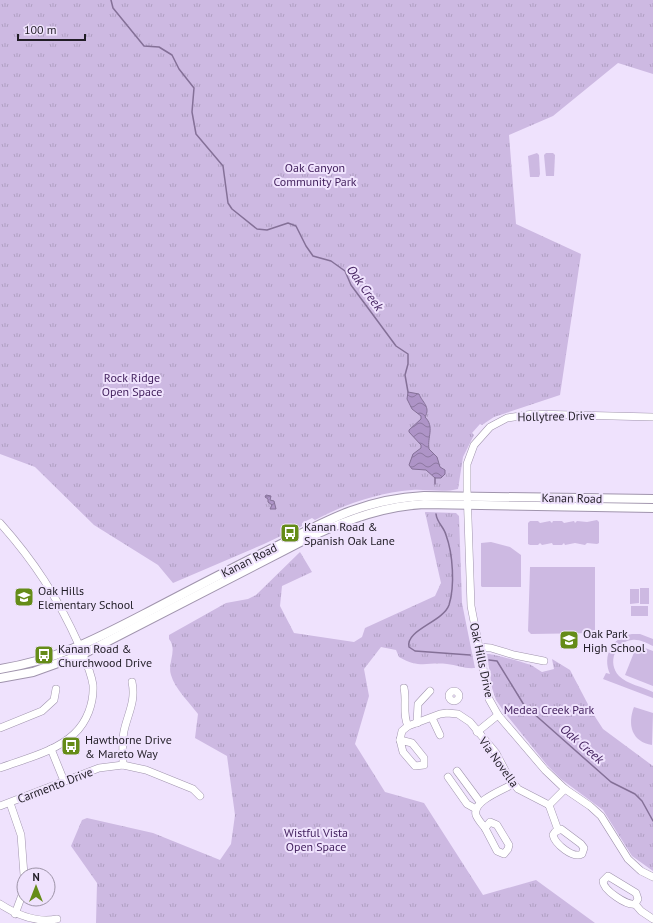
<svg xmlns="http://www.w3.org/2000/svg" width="653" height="923" viewBox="0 0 653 923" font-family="'PT Sans',sans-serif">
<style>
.park{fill:url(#park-tufts)}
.garden{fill:#cdb9e2}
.water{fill:url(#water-waves);stroke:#847097}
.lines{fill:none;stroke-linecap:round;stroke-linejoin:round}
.stream{stroke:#847097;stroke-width:1.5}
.minor-casing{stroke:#a094ad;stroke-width:8}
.major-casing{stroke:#a094ad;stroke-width:10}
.minor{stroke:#fff;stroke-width:7}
.major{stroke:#fff;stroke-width:8}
.labels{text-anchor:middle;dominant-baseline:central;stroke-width:4;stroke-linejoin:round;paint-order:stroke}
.park-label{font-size:12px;fill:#401e5b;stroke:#efe2fd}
.street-label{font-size:12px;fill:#211d26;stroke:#efe2fd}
.poi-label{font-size:12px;fill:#211d26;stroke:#efe2fd;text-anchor:start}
.water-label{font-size:13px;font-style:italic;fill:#462461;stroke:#efe2fd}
</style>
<defs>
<pattern id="park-tufts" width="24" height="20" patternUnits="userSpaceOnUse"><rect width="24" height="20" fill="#cdb9e2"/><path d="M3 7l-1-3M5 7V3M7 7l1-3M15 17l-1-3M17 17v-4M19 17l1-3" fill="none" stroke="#b09fc2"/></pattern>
<pattern id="water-waves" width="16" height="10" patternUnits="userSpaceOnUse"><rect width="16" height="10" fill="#ae94c7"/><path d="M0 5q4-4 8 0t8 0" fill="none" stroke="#8d78a1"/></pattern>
</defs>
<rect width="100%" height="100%" fill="#efe2fd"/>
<!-- park -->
<g class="park">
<path d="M0,0H653V74L618,63L553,116L509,135L516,224L581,254L560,395L494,417L482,425L480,424L472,433L474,435L463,457L458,489C444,493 426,489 412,490C377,493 345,504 315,520L312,518L302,523V526L264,544L173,583L158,565L94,525L35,467L0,454Z"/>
<path d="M425,512L456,513L459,516L462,603L475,668C465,669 457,665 447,664C426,662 420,669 399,657L396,650L381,647L364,669L369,696L355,744L385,792L424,803L483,895L536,880L595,923H96L97,883L71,846L82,820L87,818L153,833L220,860L231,844L235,815L227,756L195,738L198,714C189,702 175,689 171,675C167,663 178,650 169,639V635L226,603L248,599L256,595L300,552L312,572L282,586L280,606L294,633L354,642L362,637L365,628L435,596L441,583Z"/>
<path d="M487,654C491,653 526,663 531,665C535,667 538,670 542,672L554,669L552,659L570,670L592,712L603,729L653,766V871L632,856L603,810L561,779L547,765L505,713L496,700L492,688Z"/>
</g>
<!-- garden -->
<g class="garden">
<path d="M537,153L539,155L540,174L539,177H530L528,156Z"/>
<path d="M546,153H553L555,155L554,176H546L544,155Z"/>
<path d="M597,520L599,522V543L597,544L587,543L585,545L575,543L565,545L564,543L562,545H553L552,543L542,545L540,543L538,545H530L528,544V523L530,521H538L540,523L550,521L552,523L553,521H562L564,523L574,521L575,523L577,521L587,522Z"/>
<path d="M491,542L510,547L521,555V587H482L481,586V543Z"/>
<path d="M530,567H595V633L531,634L528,631Z"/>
<rect x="640" y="588" width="9" height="16"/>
<path d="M630,589H639V603L630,604Z"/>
<rect x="631" y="606" width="17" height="10"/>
<path d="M632,634H640L653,639V646C646,643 639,639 632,640C615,642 607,663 619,676C627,684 643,687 653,692V698L603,679L606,673L610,674C602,656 612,637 632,634Z"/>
<path d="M637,645L653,651V686L625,675Z"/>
<path d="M634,707L653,713L652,745C632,742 627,725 634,707Z"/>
</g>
<!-- water -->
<g class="water">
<path d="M408,392L419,394C422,402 431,407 425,417C435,427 427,437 429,449L437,457L440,467L445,470V474L441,478H435L426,470L412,469L409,465L413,454L421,448V445L409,432V430L421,419V416L412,409L407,399Z"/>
<path d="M266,495L271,496L270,500L274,501L276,509H270L272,505L268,502V499L265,497Z"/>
</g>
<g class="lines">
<!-- stream -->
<g class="stream">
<path d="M111,0L113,8L144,46L159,47L172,55L179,69L194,88L192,112L196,134L223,166L228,203L232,209L257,229L267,230L288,223L296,226L306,246L313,256L331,261L345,271L351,285L396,346L408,354V364L405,375L408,392"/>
<path d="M435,478V484"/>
<path d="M436,514C437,523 444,527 446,535C453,554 455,586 449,605C443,622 405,630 409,647L415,651L470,655"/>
<path d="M489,660L497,661L524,705L611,782L635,794L642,801L653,821"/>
</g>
<!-- minor casing -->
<g class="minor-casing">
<g id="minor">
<path d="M653,417L533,414L507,418L490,427L474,445L467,464V489L471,606L489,699L498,715L545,770L565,789L590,806L601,816L628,859L641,871L653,877"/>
<path d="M0,523C34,561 58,598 79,645C84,657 91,671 93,685C94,703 87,722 74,734C55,752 24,759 0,768"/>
<path d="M479,647L491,648L514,655L544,661"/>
<path d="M404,688C407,702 402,714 408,726"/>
<circle cx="454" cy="696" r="5"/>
<path d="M432,718L440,735"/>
<path d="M417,723L418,704L430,691"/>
<path d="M0,728L42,711L54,700L56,689"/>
<path d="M477,732L498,715"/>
<path d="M400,740L402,731L408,726L440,714L447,713L458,714L470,722L496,753L509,778L518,789L549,805"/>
<path d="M400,740L412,743L424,758V765L415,766L403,752Z"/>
<path d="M51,749L64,781"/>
<path d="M123,765C123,754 122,741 124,731C128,713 136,701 132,682"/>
<path d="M457,771L480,802"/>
<path d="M448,777L467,804L476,809"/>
<path d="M10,803L21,835L24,875"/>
<path d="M549,805L558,830"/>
<path d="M549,805L565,789"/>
<path d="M0,806L99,768L123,765L146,770L193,789L200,796"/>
<path d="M490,822L497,825L509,845L508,849L504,854L497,851L485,828Z"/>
<path d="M485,828C482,824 478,820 476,815C472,801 503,790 513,784"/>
<path d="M561,829L581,844L584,848L582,854C573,859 555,844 553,835L555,832Z"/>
<path d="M608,876L636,893L638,899L635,904C627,906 603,890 603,881Z"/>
<path d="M0,904C17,915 37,923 57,919"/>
<path d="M635,904L641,911L653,919"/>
<path d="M15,914L22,895L24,883"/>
</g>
</g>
<!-- major casing -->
<g class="major-casing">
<g id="major">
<path d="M0,669C58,660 100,637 152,610C194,588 236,566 279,545C329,519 366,499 424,496L653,499"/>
<path d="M0,678L33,672L83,654L314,535C350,519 384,506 424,504L653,508"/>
</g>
</g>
<!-- minor -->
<use href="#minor" class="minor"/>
<!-- major -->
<use href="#major" class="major"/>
</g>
<!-- icons -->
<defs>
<g id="bus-square" transform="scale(1)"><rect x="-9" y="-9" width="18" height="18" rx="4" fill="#658c18" stroke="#efe2fd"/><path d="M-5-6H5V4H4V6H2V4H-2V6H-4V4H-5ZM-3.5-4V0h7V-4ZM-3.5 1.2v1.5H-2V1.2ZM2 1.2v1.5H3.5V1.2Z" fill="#fff"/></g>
<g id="school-square" transform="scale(1)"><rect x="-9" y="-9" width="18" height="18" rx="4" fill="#658c18" stroke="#efe2fd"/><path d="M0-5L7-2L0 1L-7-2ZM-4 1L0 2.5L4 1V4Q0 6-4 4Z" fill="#fff"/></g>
</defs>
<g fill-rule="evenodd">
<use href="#bus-square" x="290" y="533"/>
<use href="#school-square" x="24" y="597"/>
<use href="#school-square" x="569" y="640"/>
<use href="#bus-square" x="44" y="655"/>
<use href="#bus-square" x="71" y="746"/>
</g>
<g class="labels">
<!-- park labels -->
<g class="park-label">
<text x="315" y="167">Oak Canyon<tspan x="315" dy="14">Community Park</tspan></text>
<text x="132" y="377">Rock Ridge<tspan x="132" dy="14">Open Space</tspan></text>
<text x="549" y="709">Medea Creek Park</text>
<text x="316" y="832">Wistful Vista<tspan x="316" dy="14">Open Space</tspan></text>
</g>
<!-- street labels -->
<g class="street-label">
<text transform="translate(556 416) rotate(-1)">Hollytree Drive</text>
<text transform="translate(572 498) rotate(1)">Kanan Road</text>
<text transform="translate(249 560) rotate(-27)">Kanan Road</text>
<text transform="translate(482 660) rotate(78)">Oak Hills Drive</text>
<text transform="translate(499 762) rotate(54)">Via Novella</text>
<text transform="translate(55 785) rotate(-21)">Carmento Drive</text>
</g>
<!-- poi labels -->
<g class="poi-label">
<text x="304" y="526">Kanan Road &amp;<tspan x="304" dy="14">Spanish Oak Lane</tspan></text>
<text x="38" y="590">Oak Hills<tspan x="38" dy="14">Elementary School</tspan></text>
<text x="583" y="633">Oak Park<tspan x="583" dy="14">High School</tspan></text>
<text x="58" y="648">Kanan Road &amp;<tspan x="58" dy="14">Churchwood Drive</tspan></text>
<text x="85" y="739">Hawthorne Drive<tspan x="85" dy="14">&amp; Mareto Way</tspan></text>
</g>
<!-- water labels -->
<g class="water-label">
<text transform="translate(365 288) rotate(54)">Oak Creek</text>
<text transform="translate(582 744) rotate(41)">Oak Creek</text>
</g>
</g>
<!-- north arrow -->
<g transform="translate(36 887)"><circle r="19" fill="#efe2fd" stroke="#9d93a7"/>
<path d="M0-3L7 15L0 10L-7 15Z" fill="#658c18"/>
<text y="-6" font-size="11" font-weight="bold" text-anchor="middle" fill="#211d26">N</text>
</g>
<!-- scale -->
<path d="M18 34v6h67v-6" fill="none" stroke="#211d26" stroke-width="2"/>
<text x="24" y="34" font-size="12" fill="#211d26" stroke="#efe2fd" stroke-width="3" paint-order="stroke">100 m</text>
</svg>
